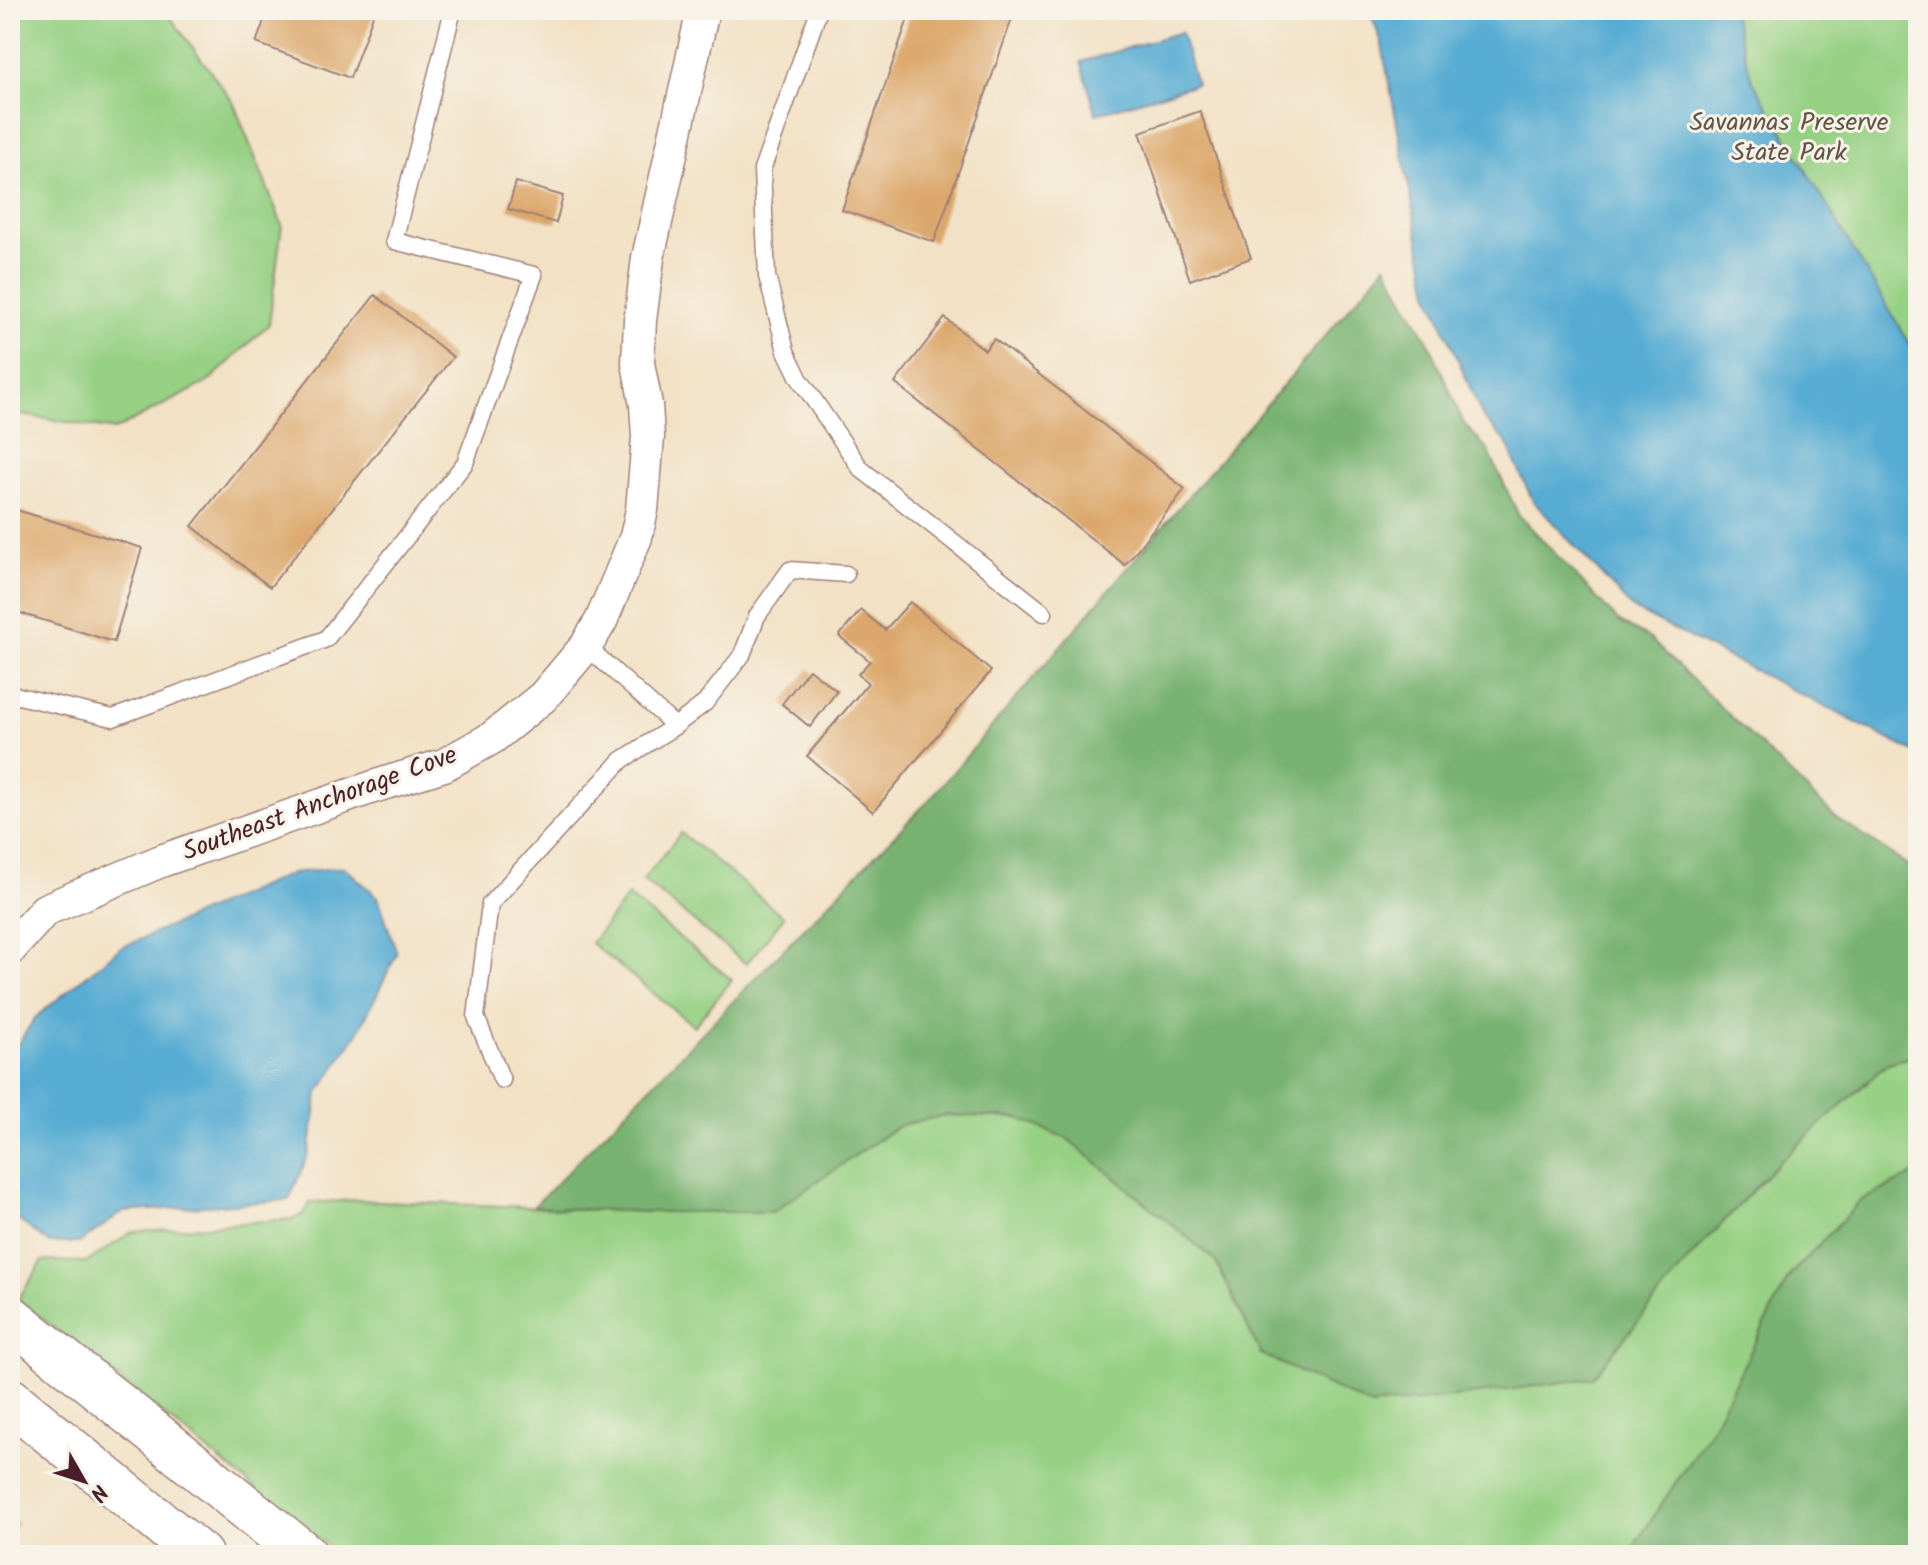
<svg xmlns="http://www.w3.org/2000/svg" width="1928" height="1565" viewBox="0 0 1928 1565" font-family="Kalam,sans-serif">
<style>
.green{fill:#96d083;stroke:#707857;stroke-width:2}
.forest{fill:#78b271;stroke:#61684e;stroke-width:2}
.water{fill:#57acd3;stroke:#50667f;stroke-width:2}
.building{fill:#dca76c}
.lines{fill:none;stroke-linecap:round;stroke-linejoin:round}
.lane-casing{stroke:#9e8078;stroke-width:19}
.street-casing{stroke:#9e8078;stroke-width:35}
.secondary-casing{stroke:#9e8078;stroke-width:47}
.lane{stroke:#fff;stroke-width:16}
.street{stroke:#fff;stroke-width:32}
.secondary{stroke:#fff;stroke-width:44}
.labels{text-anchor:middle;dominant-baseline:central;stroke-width:6;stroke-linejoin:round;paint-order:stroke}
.park-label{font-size:26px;fill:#615445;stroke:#f7f3e8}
.street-label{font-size:26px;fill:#4a1f2b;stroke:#f7f3e8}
</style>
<rect width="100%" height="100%" fill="#f7f3e8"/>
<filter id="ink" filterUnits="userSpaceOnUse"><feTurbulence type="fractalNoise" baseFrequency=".0125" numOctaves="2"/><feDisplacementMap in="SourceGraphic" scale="16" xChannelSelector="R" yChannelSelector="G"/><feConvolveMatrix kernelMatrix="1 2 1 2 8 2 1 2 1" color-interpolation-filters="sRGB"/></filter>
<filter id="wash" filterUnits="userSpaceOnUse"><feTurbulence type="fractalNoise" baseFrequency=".006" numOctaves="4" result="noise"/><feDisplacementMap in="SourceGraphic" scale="32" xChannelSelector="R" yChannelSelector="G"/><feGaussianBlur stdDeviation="1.8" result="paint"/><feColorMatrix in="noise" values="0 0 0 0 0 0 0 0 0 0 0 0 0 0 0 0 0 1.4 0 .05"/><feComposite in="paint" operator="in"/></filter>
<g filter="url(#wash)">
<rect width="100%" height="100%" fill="#f2e1c5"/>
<!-- green -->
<g class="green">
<path d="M10,10H165L233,102L282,225L269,324L208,382L115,430L10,413Z"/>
<path d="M1606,10H1918V549Z"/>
<path d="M681,833L784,917L746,964L643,880Z"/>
<path d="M628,896L732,980L694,1026L591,943Z"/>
<path d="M1918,1055V1172L1860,1201L1634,1546L1630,1555H339L18,1299L43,1261L87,1262L132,1232L292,1219L304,1214L310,1203L355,1200L648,1212H772L900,1125L946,1115L1019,1118L1068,1139L1215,1260L1261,1354L1689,1259L1779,1162L1888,1063Z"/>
</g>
<!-- forest -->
<g class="forest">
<path d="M1386,265L1431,347L1464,424L1488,450L1518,514L1618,621L1649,638L1835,817L1918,872V1055L1888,1063L1779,1162L1689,1259L1592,1378L1464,1396L1371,1406L1261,1354L1215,1260L1068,1139L1019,1118L946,1115L900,1125L772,1212H648L533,1207L930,799Z"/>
<path d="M1918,1172V1555H1630L1634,1546L1711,1429L1790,1275L1860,1201Z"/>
</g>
<!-- water -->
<g class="water">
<path d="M1369,10H1732L1752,80L1918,358V754L1633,609L1533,501L1505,440L1483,418L1429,292L1381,40Z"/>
<path d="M1181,32L1196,84L1096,114L1081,62Z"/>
<path d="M344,867L378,897L397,953L359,1031L318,1093L309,1153L289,1200L123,1212L79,1243H49L17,1219L10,1207V1056L35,1018L120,948L292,873Z"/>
</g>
<g id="blocks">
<!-- building -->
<g class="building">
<path d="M268,10H375L350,78L256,43Z"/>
<path d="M911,10H1015L934,242L842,210Z"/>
<path d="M1200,111L1251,258L1190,280L1140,132Z"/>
<path d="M516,182L563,196L556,223L508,209Z"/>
<path d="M375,295L453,357L270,587L192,526Z"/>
<path d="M945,318L985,350L994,339L1185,489L1125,565L895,383Z"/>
<path d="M10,508L142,548L114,642L10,610Z"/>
<path d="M910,602L991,671L873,812L807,756L868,683L858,674L870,661L839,636L861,610L885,630Z"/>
<path d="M809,669L837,691L810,727L782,704Z"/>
<path d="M10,1517L18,1524L10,1534Z"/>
</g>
</g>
</g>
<g filter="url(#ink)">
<use href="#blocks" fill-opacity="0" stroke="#9e8078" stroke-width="2"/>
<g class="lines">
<!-- lane casing -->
<g class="lane-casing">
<g id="lane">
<path d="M819,10L762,170L767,276L786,351L799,378L861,469L1044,613"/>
<path d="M586,646L675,726"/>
<path d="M10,694L113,718L326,639L465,463L534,275L394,241L453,10"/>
<path d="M502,1080L476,1017L490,904L622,760L675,726L705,703L742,655L757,616L790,570L846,574"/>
</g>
</g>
<!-- street casing -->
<g class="street-casing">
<path id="street" d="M10,949L45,910L161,861L376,786L444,765L492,738L543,697L586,646L601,621L636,537L642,510L648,437L646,405L638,363L640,321L648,258L703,10"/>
</g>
<!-- secondary casing -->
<g class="secondary-casing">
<g id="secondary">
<path d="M10,1317L305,1555"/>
<path d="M10,1400L200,1555"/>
</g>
</g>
<!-- lane -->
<use href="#lane" class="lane"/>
<!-- street -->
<use href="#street" class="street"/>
<!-- secondary -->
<use href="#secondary" class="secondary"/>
</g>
</g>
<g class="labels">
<!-- park labels -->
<g class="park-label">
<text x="1789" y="123">Savannas Preserve<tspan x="1789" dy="30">State Park</tspan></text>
</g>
<!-- street labels -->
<g class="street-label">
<text transform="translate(320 804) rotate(-20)">Southeast Anchorage Cove</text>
</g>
</g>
<!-- margin -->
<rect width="1928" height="1565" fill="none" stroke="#f7f3e8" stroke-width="40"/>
<!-- north arrow -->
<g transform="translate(84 1481) rotate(129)" stroke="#f7f3e8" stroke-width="6" paint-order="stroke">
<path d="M0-6L14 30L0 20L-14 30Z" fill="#4a1f2b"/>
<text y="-12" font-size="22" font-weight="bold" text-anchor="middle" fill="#4a1f2b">N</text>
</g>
</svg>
